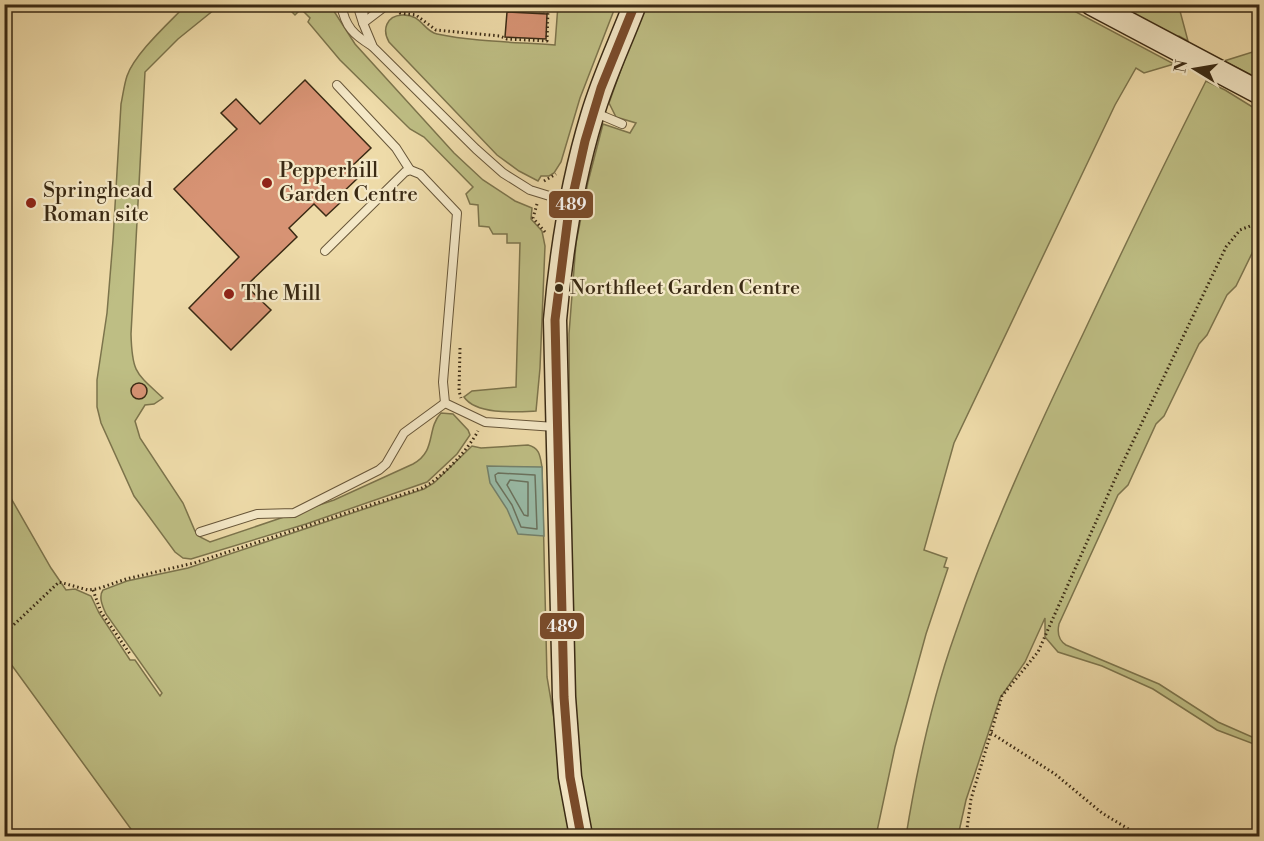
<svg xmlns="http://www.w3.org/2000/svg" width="1264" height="841" viewBox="0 0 1264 841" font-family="'Libre Bodoni',serif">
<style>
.green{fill:#bebe84;stroke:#7c744c;stroke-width:1.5}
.water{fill:#99bba7;stroke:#73816c;stroke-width:1.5}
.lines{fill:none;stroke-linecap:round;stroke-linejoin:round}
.shore{stroke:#6a725e;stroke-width:1.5}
.building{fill:#d79374;stroke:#3a2a14;stroke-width:1.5}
.lane-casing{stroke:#675639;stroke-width:10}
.secondary-casing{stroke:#3a2a14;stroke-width:25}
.path{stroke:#3a2a14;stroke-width:3;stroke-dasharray:1.5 3;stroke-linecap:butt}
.lane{stroke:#f4e8c7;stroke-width:8}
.secondary{stroke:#f4e8c7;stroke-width:22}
.bus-1-casing{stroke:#f4e8c7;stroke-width:14}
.bus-1{stroke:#7a4b2a;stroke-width:9}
.poi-dot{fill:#8f2418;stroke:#f4e8c7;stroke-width:2}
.bus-dot{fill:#3a2a14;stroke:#f4e8c7;stroke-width:2}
.labels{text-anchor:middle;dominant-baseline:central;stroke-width:4.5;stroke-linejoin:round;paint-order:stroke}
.bus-label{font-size:20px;fill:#3a2a14;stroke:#f4e8c7;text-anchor:start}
.poi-label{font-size:21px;fill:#3a2a14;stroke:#f4e8c7;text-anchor:start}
.line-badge{stroke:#f4e8c7;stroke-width:2}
.badge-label{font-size:16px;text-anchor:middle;font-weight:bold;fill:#fff}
</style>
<rect width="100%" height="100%" fill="#eedba9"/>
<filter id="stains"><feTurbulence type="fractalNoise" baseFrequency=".00333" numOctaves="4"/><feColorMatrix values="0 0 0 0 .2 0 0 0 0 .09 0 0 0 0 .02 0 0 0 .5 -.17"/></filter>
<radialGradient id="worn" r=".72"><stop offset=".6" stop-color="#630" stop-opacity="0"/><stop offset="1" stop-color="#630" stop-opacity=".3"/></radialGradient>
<!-- green -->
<g class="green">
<path d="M186,5H220L178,39L145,72L131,334C132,373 136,373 163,398L154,404L145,405L135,421L140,438L183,503L195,531L200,537L210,542L334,500L413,464C437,451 426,429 441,413L453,414L468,430L470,435L457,454L427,482L306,524L191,559L183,558L175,552L134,496L101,423L97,407V380L107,313L113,240L121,104C123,95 124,85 127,76C135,53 169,23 186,5Z"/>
<path d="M285,5H330L355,44L454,153L483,180L515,201L532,208L531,219L542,231L545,246L540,368L536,411C516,412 476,415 464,397L472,391L516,387L520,243H507V234H493L489,227L479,226L478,205L470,204L466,194L473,187L424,137L410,129L340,60L308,22L310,18L301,9L295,15Z"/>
<path d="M558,5H616L580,98L561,162L554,173L549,176H541L538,181L519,171L497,155L389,42C382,30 386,16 402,15C422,14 423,31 437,34C475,42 516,42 555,45Z"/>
<path d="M644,5H1063L1174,64L1144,73L1136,68L1115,105L954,443L924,550L947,558L944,567L948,568L926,634L895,747L876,836H585L571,708L569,334L576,243L588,182L603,124L630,133L636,123L616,117L609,103Z"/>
<path d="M1114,5H1168L1180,11L1188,41L1179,36L1178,38Z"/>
<path d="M1259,50V79L1224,61Z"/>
<path d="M1206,81L1225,90L1259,111V239L1236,286L1227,295L1207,335L1199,344L1164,416L1156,424L1128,485L1118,495L1059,624C1057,633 1058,640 1066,645L1159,684L1218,722L1259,740V746L1217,730L1153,689L1102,666L1058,652L1045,637V618L1025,662L1000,698L966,800L958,836H906C917,768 932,699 955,634C990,531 1036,432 1083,334C1123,249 1164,164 1206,81Z"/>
<path d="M528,445C540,448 540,456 542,467L547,677L574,836H136L5,656L4,486L51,568L66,590L75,589L91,596L99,613L130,660H135L160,696L162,693L106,614C103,607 98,597 103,590L127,581L188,568L424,489L434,483L472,446L481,448Z"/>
</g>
<!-- water -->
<path class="water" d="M487,466L542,467L544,536L518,534L507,509L490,483Z"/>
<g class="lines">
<!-- shore -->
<g class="shore">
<path d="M498,473L535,475L537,529L521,527L512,505L496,481L495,475Z"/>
<path d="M510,480L528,482V516L524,515L507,485Z"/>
</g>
</g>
<!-- building -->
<g class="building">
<path d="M507,12L547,14L546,39L505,37Z"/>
<path d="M305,80L371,148L351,167L360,176L339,196L343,200L326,216L314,204L289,228L297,237L246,286L271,310L231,350L189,308L239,257L174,189L237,129L221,113L236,99L260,124Z"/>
<circle cx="139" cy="391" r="8"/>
</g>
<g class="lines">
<!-- lane casing -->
<g class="lane-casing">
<g id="lane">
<path d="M341,4C345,27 354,35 372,46"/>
<path d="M357,4L363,23L388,4"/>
<path d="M364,4L363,23L373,47L476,149L503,173L530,190L569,202"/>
<path d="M337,85L396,148L410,170"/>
<path d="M596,113L622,124"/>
<path d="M325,251L405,172L410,170L420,174L457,213L443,382L445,403L485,422L555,427"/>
<path d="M200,532L257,514L294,513L379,470L386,464L404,433L445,403"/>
</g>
</g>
<!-- secondary casing -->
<g class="secondary-casing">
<g id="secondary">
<path d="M1092,4L1260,93"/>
<path d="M581,836L570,777L564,697L555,320C561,251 572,182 592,116C603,78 621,41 635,4"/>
</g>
</g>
<!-- path -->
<g class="path">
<path d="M396,10L400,13L416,15L436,30L500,36L507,39L547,41L548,8L535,7L534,4"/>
<path d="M525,10L548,11"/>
<path d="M4,15L16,4"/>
<path d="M544,181L556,174"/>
<path d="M537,204L533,218L545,232"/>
<path d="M460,348L459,391L461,398"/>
<path d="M93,590L101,612L130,654"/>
<path d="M4,634L59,582L88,590L97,589L126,579L194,563L422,488C441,479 468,450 478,431"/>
<path d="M991,733L1055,774L1102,813L1140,836"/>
<path d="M966,836L971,799L1002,696L1038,652L1115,479L1226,247L1240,230L1260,222"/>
</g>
<!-- lane -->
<use href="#lane" class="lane"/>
<!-- secondary -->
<use href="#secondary" class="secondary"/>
<!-- bus-1 casing -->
<g class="bus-1-casing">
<path id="bus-1" d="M581,836L570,777L564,697L555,320L568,217L585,141L601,88L635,4"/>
</g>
<!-- bus-1 -->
<use href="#bus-1" class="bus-1"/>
</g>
<!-- markers -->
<g class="poi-dot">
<circle cx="267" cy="183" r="6"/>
<circle cx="31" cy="203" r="6"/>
<circle cx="229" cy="294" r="6"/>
</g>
<circle class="bus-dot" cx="559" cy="288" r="5"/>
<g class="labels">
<!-- bus labels -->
<g class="bus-label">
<text x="570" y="288">Northfleet Garden Centre</text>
</g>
<!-- poi labels -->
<g class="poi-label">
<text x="279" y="171">Pepperhill<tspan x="279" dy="24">Garden Centre</tspan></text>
<text x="43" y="191">Springhead<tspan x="43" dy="24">Roman site</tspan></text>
<text x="241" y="294">The Mill</text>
</g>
</g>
<g class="line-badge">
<rect x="548" y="190" width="46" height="29" rx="6" fill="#7a4b2a"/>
<rect x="539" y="612" width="46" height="28" rx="6" fill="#7a4b2a"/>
</g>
<g class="badge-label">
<text x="571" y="210">489</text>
<text x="562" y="632">489</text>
</g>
<!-- margin -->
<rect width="1264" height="841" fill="none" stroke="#eedba9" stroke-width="24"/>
<rect x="6" y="6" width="1252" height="829" fill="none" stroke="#3a2a14" stroke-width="3"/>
<rect x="12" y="12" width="1240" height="817" fill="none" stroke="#3a2a14" stroke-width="1.5"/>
<!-- north arrow -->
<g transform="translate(1195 69) rotate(281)" stroke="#f4e8c7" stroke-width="4.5" paint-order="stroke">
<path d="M0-4.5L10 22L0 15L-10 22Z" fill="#3a2a14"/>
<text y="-9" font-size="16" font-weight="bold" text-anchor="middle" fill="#3a2a14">N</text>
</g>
<rect width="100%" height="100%" filter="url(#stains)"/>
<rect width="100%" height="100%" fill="url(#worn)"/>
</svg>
